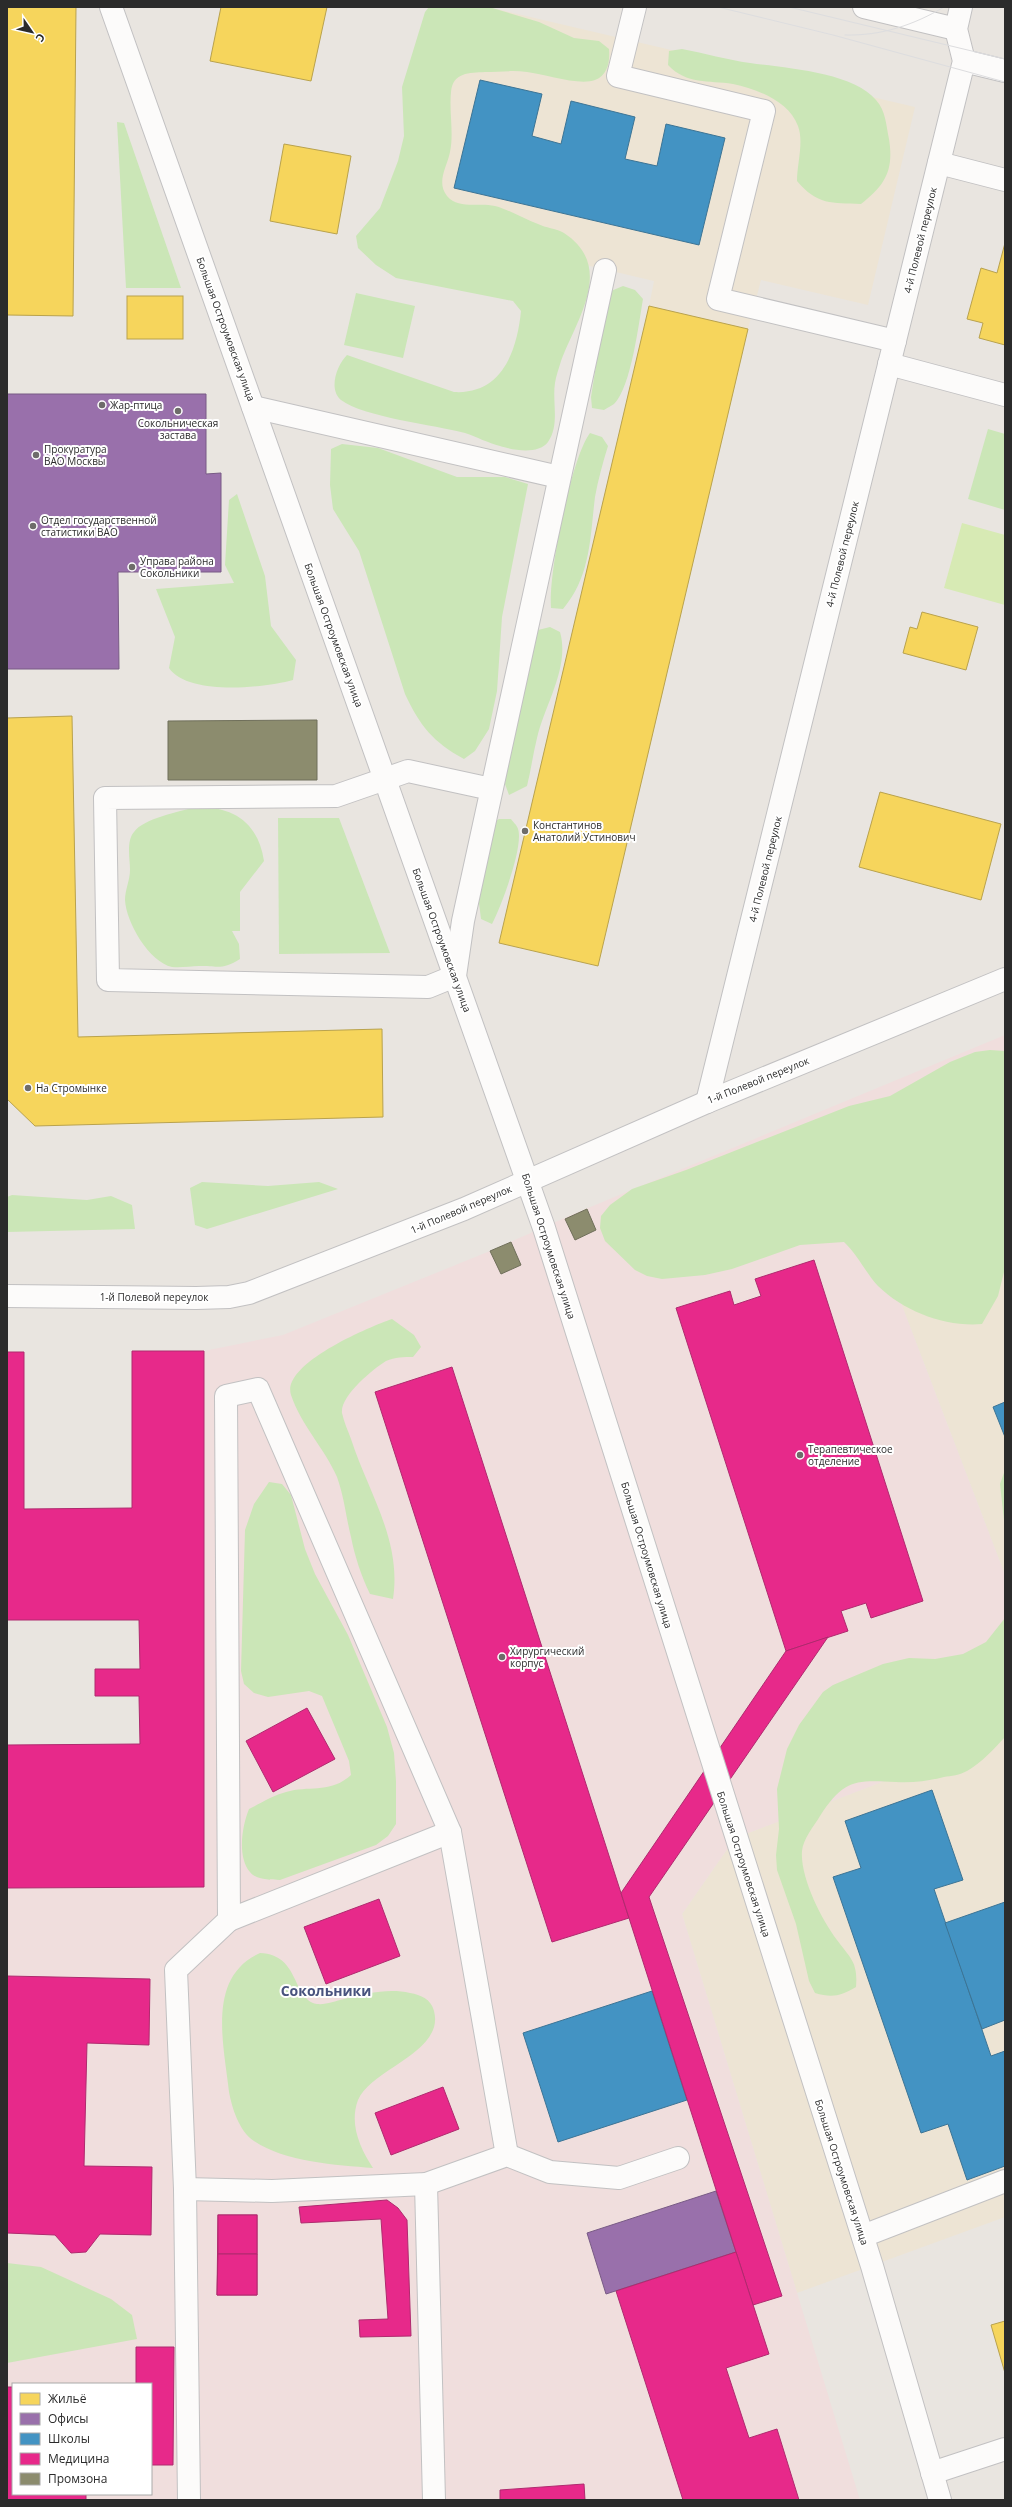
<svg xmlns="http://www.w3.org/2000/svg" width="1012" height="2507" viewBox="0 0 1012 2507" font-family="'Open Sans',sans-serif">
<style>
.education{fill:#ede4d4}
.medical{fill:#f0dedd;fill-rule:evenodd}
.green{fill:#cbe6b7}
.pitch{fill:#d7eab4}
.homes{fill:#f6d55c;stroke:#b9a24d}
.offices{fill:#9970ab;stroke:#785b85}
.schools{fill:#4393c3;stroke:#3c7495}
.health{fill:#e7298a;stroke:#af2a6e}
.industry{fill:#8c8c6e;stroke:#6f6f5a}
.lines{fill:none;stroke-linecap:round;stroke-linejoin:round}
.minor-casing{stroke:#c2c1c2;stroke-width:24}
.minor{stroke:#fcfbfa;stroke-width:22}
.tram{stroke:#dddddf;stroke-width:1}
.poi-dot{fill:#6e6c6a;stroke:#fff;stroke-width:1.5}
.labels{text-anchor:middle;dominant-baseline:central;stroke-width:4;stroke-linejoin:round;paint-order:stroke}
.street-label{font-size:10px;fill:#2b2b2b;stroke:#fff}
.poi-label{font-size:10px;fill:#2b2b2b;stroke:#fff;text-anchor:start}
.district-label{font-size:14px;font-weight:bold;fill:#48537e;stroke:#fff}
</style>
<rect width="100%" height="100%" fill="#e9e5e0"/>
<!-- education -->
<g class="education">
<path d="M488,7L915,107L868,305L761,280L748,329L649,306L654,281L386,218Z"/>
<path d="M1005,1168V1575L873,1230Z"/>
<path d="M1005,1735V2217L797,2293L682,1914L735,1838Z"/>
</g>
<!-- medical -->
<path class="medical" d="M1005,1035V1168L873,1230L1005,1575V1735L735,1838L682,1914L860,2500H7V1888L204,1887V1351L283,1335L490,1251L576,1213ZM13,2384H151V2494H13Z"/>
<!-- green -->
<g class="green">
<path d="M429,7H489L539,22L574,38L599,41L609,49C610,61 608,75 595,80C579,86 545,74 527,72C513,70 499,72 485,72C469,73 453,72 451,92C449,112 454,133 450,152C447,167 436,182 447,196C459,210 479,202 495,206C510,210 524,219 538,224C546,228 555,228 564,233C616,267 576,320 561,361C559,368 556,376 555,383C552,402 560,425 548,442C538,455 513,450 500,446C488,443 477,437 465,433C435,425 363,417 341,400C328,389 337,365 347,355L454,392C502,395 517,351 521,311L513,301L396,278L376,265L358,248L356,236L380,208L398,161L404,136L402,87L425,12Z"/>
<path d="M682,49C705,53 727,60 750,63C784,68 853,72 876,100C886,111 886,125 889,139C894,171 885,185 861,204C832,203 817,205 797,181C797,164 804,142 798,126C789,101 757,89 733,84C708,80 687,85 668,65L669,51Z"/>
<path d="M117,122L124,123L181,288H126Z"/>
<path d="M623,286L635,290L643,299C639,322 631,388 614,404C611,406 607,408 604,410L592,408L591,397L606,302L611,291Z"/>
<path d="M356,293L415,306L403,358L344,345Z"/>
<path d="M988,429L1005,434V510L968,499Z"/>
<path d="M590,433L602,437L608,446C603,462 598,480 595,497C590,537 591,576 563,609L551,608C548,575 571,458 590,433Z"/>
<path d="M342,444L378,448L457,477H505L528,484L502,617L497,691L489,729L475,751L464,759C433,742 420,726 405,694L359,551L333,509L330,485L331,449Z"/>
<path d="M237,494L265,576L271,626L296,660L293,680C264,688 188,696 169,668L175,637L156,589L234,583L225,565L229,500Z"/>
<path d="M550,627L560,632C570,667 545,704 537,738C533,754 531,770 527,786L509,795L505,784L506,772L519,699L533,653V640L538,630Z"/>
<path d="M195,807C233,806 258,822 264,861L240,892V931H232L239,944L240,959C222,970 219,966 199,966C191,966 181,968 172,967C149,962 126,922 125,900C125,890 130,880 130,870C130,859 126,841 134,832C144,818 179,812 195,807Z"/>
<path d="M278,818H339L390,953L279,954Z"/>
<path d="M499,819H511C513,822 517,825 518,829C524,846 501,907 492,924L481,919L478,895L489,825Z"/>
<path d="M990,1050L1005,1051V1268L998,1296L982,1324C945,1327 905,1312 878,1286C865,1272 858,1255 844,1242L800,1245L732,1269L705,1275L662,1279L647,1276L635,1270L605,1241L600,1228L601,1216L610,1205L632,1189L686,1170L849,1106L890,1096L950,1062L975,1052Z"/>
<path d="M202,1182L268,1186L319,1182L338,1189L207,1229L195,1225L190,1188Z"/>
<path d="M12,1195L87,1200L111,1196L132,1205L135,1229L7,1232V1197Z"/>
<path d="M392,1319L414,1335L421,1347L413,1357C404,1357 395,1357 386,1361C373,1369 340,1396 342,1413C344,1422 348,1431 351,1439C368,1492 402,1540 393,1599L370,1594C361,1575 355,1557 351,1537C346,1517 344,1496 337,1477C325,1449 301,1425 291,1395C281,1364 369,1327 392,1319Z"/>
<path d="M1005,1470V1529L1000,1484Z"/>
<path d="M269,1482L282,1484L291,1495L305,1549L315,1574L348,1635L387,1727L394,1753L396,1781V1824L388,1836L376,1845L280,1880C270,1880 256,1880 250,1872C237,1857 242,1826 249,1809C261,1803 274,1795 286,1792C310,1785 330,1794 351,1775L349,1761L322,1696L309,1691L268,1697L254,1693L244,1684L241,1671L245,1530L254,1504Z"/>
<path d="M1005,1618V1737C994,1749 981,1763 967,1771C960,1775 951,1776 944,1777C928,1781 912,1783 896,1782C855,1780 844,1779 820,1816C814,1826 803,1839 802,1851C800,1877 821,1919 837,1940C851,1959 858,1962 856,1987C841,1996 832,1998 815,1993L809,1981L796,1924L777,1870L776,1855L779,1829L777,1789L787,1749L799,1725L823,1692L833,1685L883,1664L909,1658L935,1659L963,1654L986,1642Z"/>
<path d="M260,1953C301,1955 291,1999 317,2004C326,2005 335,2001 344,1999C365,1994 388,1988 410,1993C421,1995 431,1999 434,2011C445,2052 371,2069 358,2100C349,2124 360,2148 373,2168C336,2165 285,2162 254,2141C239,2131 232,2108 229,2092C224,2045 206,1977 260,1953Z"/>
<path d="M7,2263L41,2267L111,2299L132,2315L137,2339L7,2363Z"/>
</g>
<!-- pitch -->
<path class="pitch" d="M962,523L1005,535V605L944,588Z"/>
<!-- homes -->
<g class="homes">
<path d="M7,7H76L73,316L7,315Z"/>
<path d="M221,7H327L311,81L210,61Z"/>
<path d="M284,144L351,156L337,234L270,221Z"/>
<path d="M1005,243V345L979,338L983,323L967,319L981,268L997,273Z"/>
<rect x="127" y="296" width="56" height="43"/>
<path d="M649,306L748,329L598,966L499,943Z"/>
<path d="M922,612L978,627L966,670L903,653L910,627L917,629Z"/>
<path d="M72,716L78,1037L382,1029L383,1117L35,1126L7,1099V718Z"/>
<path d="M880,792L1001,824L981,900L859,867Z"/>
<path d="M1005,2321V2373L991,2325Z"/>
</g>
<!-- offices -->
<g class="offices">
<path d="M7,394H206V474L221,473V572H118L119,669H7Z"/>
<path d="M716,2191L736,2252L606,2294L587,2233Z"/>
</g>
<!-- schools -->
<g class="schools">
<path d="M480,80L542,94L532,136L561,144L571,101L635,117L625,159L657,166L666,124L725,138L699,245L454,188Z"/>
<path d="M1005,1402V1437L993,1407Z"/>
<path d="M932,1790L963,1880L934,1889L991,2056L1005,2051V2166L967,2180L948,2124L921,2133L833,1877L861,1868L845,1821Z"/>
<path d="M1005,1902V2020L982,2029L945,1923Z"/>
<path d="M652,1991L687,2100L558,2142L523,2033Z"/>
</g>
<!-- health -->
<g class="health">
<path d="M814,1260L923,1601L871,1618L866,1603L841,1611L848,1631L786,1651L676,1308L730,1291L734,1305L761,1296L755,1279Z"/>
<path d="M132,1351H204V1887L7,1888V1745L140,1744L139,1696H95V1669H140L139,1620H7V1352H24V1509L132,1508Z"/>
<path d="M452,1367L629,1918L552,1942L375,1392Z"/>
<path d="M828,1637L649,1897L782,2296L753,2305L621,1893L786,1651Z"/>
<path d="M307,1708L335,1759L273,1792L246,1741Z"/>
<path d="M379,1899L400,1956L326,1984L304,1927Z"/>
<path d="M7,1976L150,1979L149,2045L87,2043L84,2166L152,2167L151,2235L100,2234L86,2252L71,2253L55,2235L7,2233Z"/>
<path d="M443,2087L459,2129L391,2155L375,2113Z"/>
<path d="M387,2200L398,2208L407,2220L411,2336L360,2337L359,2320L388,2319L381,2219L301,2223L299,2207Z"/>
<path d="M218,2215H257V2295H217Z"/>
<rect x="218" y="2215" width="39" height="39"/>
<path d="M736,2252L769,2354L726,2368L749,2438L777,2429L799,2500H683L616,2291Z"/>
<path d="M218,2254H257V2295H217Z"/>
<path d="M136,2347H174L173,2465H151V2384H136Z"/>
<path d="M7,2387H13V2494H86V2500H7Z"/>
<path d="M584,2484L585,2500H500V2490Z"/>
</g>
<!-- industry -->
<g class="industry">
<path d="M317,720V780H168V721Z"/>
<path d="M587,1209L596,1230L575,1240L565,1219Z"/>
<path d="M511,1242L521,1265L501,1274L490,1251Z"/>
</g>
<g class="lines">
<!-- minor casing -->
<g class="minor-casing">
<g id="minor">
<path d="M111,7L544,1228L872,2266L940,2500"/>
<path d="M635,7L618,76L764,111L718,299L895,341"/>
<path d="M864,7L956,29"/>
<path d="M964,61L1005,71"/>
<path d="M939,163L1005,180"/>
<path d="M889,364L1005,395"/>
<path d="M253,407L559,477"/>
<path d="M491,789L408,771L336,796L105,798L108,980L428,987L455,976L463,921L605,270"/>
<path d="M707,1102L964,61L956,29L961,7"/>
<path d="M7,1296L196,1298L229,1297L249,1293L464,1209L707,1102L1005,979"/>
<path d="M229,1920L450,1832"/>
<path d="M426,2184L434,2500"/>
<path d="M185,2189L272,2191L426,2184L507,2155L550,2172L619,2178L678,2158"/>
<path d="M863,2236L1005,2181"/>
<path d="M932,2473L1005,2449"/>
<path d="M189,2500L185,2189L176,1970L229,1920L226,1396L258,1389L450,1832L507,2155"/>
</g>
</g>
<!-- minor -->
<use href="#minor" class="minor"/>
<!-- tram -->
<g class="tram">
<path d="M718,7L833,35L1005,82"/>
<path d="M789,7L1005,59"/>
<path d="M845,35C881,36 914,25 944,7"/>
</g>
</g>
<!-- markers -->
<g class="poi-dot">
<circle cx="102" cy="405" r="4"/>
<circle cx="178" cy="411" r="4"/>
<circle cx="36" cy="455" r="4"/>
<circle cx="33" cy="526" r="4"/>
<circle cx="132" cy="567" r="4"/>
<circle cx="525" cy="831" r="4"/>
<circle cx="28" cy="1088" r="4"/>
<circle cx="800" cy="1455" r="4"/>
<circle cx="502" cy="1657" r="4"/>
</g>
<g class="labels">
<!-- street labels -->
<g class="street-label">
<text transform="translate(920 240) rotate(-76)">4-й Полевой переулок</text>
<text transform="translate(226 329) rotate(70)">Большая Остроумовская улица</text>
<text transform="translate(842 554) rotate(-76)">4-й Полевой переулок</text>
<text transform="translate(334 635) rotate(70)">Большая Остроумовская улица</text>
<text transform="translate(765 869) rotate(-76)">4-й Полевой переулок</text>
<text transform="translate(442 940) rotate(70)">Большая Остроумовская улица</text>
<text transform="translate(758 1080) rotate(-22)">1-й Полевой переулок</text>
<text transform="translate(461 1209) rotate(-23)">1-й Полевой переулок</text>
<text transform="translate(549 1246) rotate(72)">Большая Остроумовская улица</text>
<text x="154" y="1297">1-й Полевой переулок</text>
<text transform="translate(647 1555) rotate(73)">Большая Остроумовская улица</text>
<text transform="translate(744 1864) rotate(72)">Большая Остроумовская улица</text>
<text transform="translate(842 2172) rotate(72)">Большая Остроумовская улица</text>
</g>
<!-- poi labels -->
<g class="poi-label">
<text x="110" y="405">Жар-птица</text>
<text x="178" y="423" text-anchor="middle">Сокольническая<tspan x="178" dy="12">застава</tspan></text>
<text x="44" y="449">Прокуратура<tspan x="44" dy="12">ВАО Москвы</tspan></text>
<text x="41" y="520">Отдел государственной<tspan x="41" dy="12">статистики ВАО</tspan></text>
<text x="140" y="561">Управа района<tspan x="140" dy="12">Сокольники</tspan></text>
<text x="533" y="825">Константинов<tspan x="533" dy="12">Анатолий Устинович</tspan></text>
<text x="36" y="1088">На Стромынке</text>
<text x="808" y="1449">Терапевтическое<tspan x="808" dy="12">отделение</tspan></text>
<text x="510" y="1651">Хирургический<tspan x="510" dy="12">корпус</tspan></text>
</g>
<!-- district labels -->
<g class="district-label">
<text x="326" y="1990">Сокольники</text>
</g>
</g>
<!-- border -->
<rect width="1012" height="2507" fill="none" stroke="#2b2b2b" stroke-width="16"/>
<!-- legend -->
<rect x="12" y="2383" width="140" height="112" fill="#ffffff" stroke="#aaaaaa"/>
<rect x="20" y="2393" width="20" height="12" fill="#f6d55c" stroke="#aaaaaa"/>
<text x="48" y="2403" font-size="12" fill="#2b2b2b">Жильё</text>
<rect x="20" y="2413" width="20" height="12" fill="#9970ab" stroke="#aaaaaa"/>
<text x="48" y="2423" font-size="12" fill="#2b2b2b">Офисы</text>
<rect x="20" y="2433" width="20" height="12" fill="#4393c3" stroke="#aaaaaa"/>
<text x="48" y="2443" font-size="12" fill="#2b2b2b">Школы</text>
<rect x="20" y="2453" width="20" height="12" fill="#e7298a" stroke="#aaaaaa"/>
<text x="48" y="2463" font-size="12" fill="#2b2b2b">Медицина</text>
<rect x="20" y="2473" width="20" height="12" fill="#8c8c6e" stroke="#aaaaaa"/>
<text x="48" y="2483" font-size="12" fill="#2b2b2b">Промзона</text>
<!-- north arrow -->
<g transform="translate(32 32) rotate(124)" stroke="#ffffff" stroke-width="3" paint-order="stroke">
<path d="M0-3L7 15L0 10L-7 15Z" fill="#2b2b2b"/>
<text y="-6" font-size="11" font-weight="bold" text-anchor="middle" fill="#2b2b2b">С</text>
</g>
</svg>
